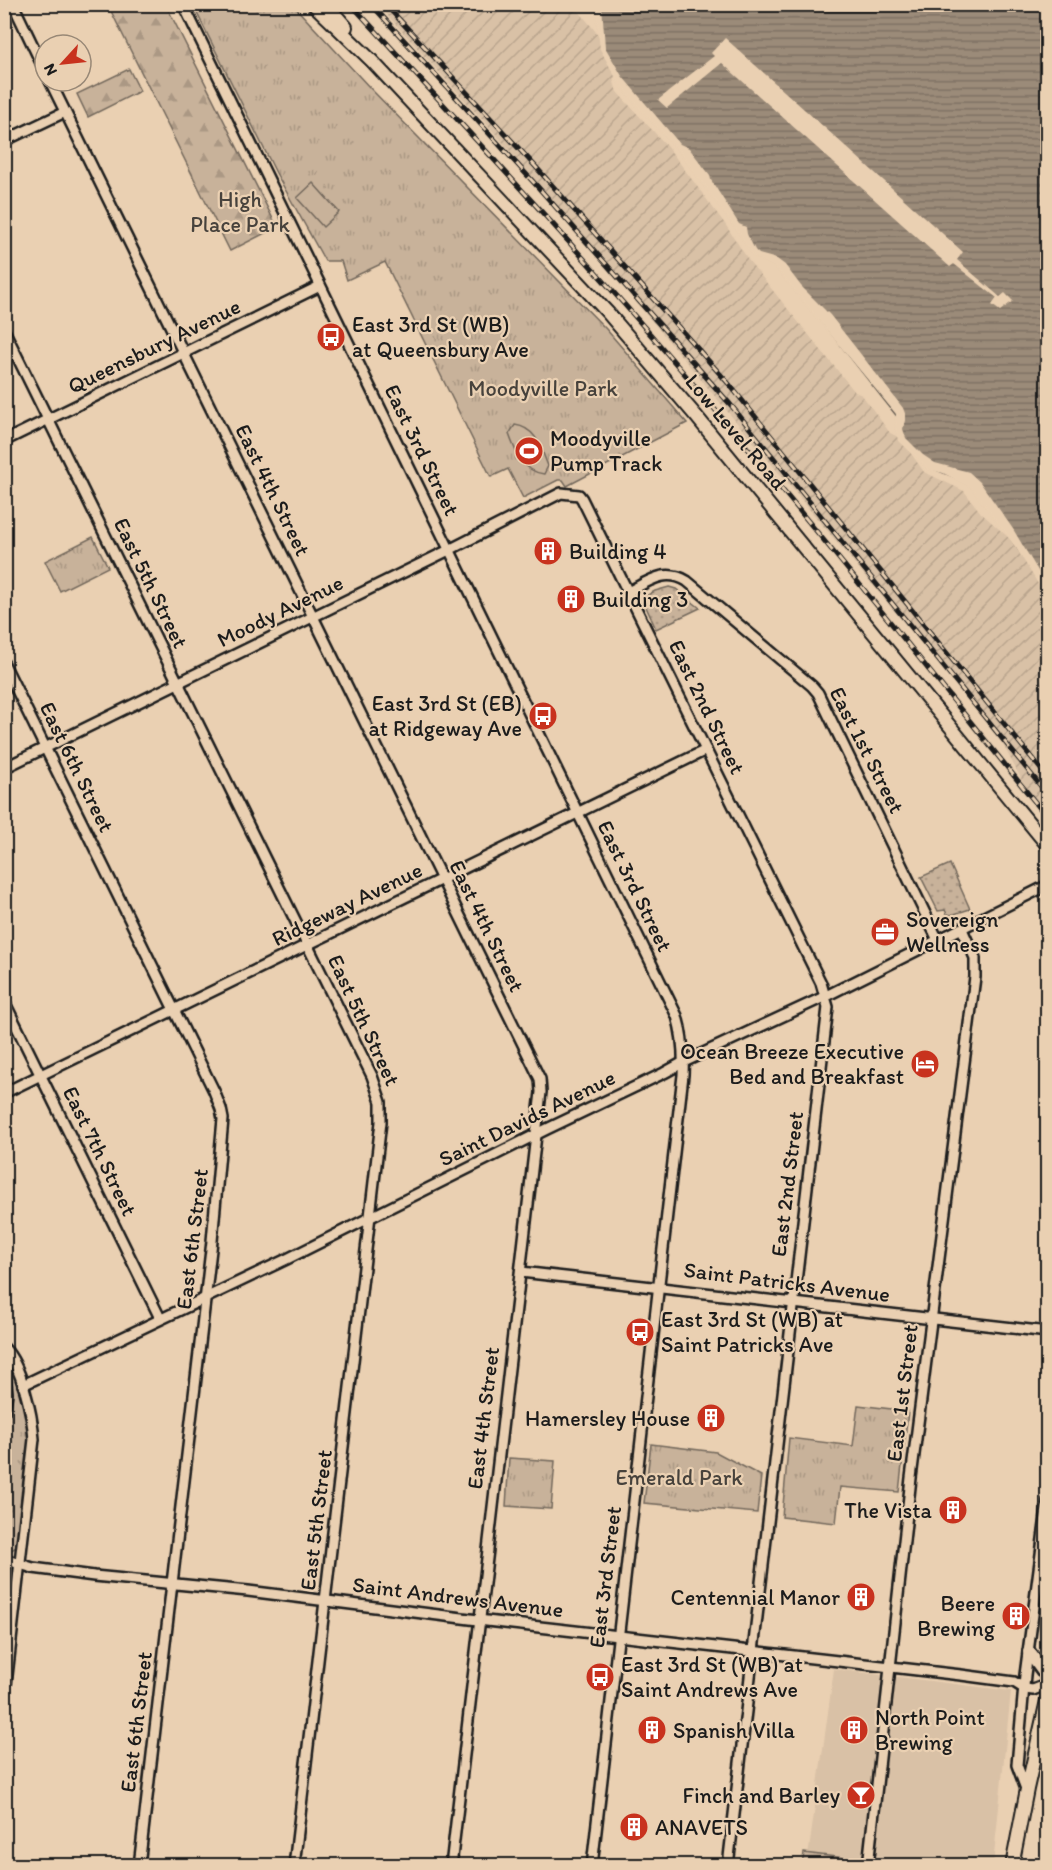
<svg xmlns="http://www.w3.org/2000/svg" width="1052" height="1870" viewBox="0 0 1052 1870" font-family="Itim,sans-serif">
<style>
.built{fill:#d9c1a6}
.industrial{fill:url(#industrial-furrows)}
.grass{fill:url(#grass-dots);stroke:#72675b;stroke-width:1.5}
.forest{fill:url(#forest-firs);stroke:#72675b;stroke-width:1.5}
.park{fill:url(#park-tufts);stroke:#72675b;stroke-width:1.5}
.pitch{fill:#c8b29a;stroke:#72675b;stroke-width:1.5}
.water{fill:url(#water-rules);stroke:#685f54;stroke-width:1.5}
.pier{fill:#ead0b2}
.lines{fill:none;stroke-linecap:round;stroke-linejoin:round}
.minor-casing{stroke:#1c1c1c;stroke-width:14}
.major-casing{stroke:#1c1c1c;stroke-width:16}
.minor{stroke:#ead0b2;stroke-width:9}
.major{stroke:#ead0b2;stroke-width:12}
.rail-casing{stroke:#1c1c1c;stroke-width:5}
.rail{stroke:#ead0b2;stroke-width:3;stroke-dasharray:9;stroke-linecap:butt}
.labels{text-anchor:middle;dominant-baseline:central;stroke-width:4.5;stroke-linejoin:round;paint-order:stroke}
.park-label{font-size:22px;fill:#47423c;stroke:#ead0b2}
.poi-label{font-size:22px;fill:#1c1c1c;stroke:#ead0b2;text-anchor:start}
.street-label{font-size:22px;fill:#1c1c1c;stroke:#ead0b2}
</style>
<defs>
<pattern id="industrial-furrows" width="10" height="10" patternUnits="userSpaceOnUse" patternTransform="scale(1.5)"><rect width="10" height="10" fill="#d9c1a6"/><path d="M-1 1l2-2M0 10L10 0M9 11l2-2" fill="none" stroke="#baa58e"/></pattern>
<pattern id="grass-dots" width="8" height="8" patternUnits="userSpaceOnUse" patternTransform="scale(1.5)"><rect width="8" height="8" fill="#c8b29a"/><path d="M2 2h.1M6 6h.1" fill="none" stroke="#ab9884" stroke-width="1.8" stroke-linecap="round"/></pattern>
<pattern id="forest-firs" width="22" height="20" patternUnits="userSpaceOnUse" patternTransform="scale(1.5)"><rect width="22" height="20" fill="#c8b29a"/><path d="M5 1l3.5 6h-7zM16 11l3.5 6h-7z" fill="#ab9884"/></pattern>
<pattern id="park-tufts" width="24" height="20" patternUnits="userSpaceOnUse" patternTransform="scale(1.5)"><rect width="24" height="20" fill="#c8b29a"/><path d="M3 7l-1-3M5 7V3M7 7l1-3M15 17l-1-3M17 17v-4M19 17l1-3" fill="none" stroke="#ab9884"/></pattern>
<pattern id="water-rules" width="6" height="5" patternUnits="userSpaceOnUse" patternTransform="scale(1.5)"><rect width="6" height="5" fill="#9b8b79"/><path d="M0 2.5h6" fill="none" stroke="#7e7162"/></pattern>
</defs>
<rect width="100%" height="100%" fill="#ead0b2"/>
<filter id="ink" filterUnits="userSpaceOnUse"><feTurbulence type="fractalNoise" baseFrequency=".0167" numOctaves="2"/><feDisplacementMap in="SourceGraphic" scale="12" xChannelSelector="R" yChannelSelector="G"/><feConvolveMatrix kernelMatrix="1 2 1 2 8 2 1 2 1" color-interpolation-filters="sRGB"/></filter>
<g filter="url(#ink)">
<!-- built -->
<path class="built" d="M834,1669L1011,1691L993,1865L879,1866V1862L808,1857Z"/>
<!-- industrial -->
<path class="industrial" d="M378,5H574L626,69L613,79L617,92L667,146L725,224L749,261L855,392L862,395L890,433L900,438L924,472L964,491L981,513L1018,546L1047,597V823L1038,811L1000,739L931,655L499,138Z"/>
<!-- grass -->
<g class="grass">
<path d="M669,587L676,589L700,608L656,629L642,598L655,591Z"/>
<path d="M950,864L970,909L951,915L947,914L945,910L938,911L921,877Z"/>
</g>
<!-- forest -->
<g class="forest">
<path d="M108,5H166L277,227L230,251Z"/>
<path d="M129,69L140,91L88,117L77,94Z"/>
</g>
<!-- park -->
<g class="park">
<path d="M193,5H293L371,89L606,329L687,423L567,486L563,480H558L523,498L508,469L491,477L385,262L347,280L341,261H325L276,173Z"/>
<path d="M93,537L108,567L60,591L45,561Z"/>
<path d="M5,1356C11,1368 18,1381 22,1394C38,1443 25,1496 19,1546L9,1551L5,1550C5,1514 2,1478 5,1443C7,1413 11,1385 5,1356Z"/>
<path d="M858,1405L908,1411L899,1492L840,1487L836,1523L782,1517L789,1438L853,1446Z"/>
<path d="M651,1444L716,1452L761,1476L757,1513L644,1503Z"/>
<path d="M509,1458L555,1461L551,1509L506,1506Z"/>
<path d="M5,1567L12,1571L15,1577L5,1669Z"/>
<path d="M804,1853L852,1859V1865H802Z"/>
</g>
<!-- pitch -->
<g class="pitch">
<path d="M313,183L339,212L323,227L297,198Z"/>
<path d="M515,425C537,428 541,449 548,466L544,474C523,472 515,451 509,434Z"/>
</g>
<!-- water -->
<path class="water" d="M598,4L1047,5V597L1040,582L974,485L929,467L900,438L899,419L777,265L758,257L681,148L639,104L604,52Z"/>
<!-- pier -->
<g class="pier">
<path d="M595,4L602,5L605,47L622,76L680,144L689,148L710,175L711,180L739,224L746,227L747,234L755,250L759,254L777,259L785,265L801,286L830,315L903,408L906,416L903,429L906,438L923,455L935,463L969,472L980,482L1013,529L1047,586L1048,600L1016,548L971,487L943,473L928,469L898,440L895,429L896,414L775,267L753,256L740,235L678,150L637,106L617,80L600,49Z"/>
<path d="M725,38L963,252L957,260L1000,297L1005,293L1013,301L1000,311L992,305L997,298L954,264L950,267L722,63L667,108L658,100L714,56L711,53Z"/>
</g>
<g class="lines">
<!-- minor casing -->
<g class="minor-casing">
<g id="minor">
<path d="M13,4L45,71"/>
<path d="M183,4L677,1016C683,1036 684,1054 683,1075L592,1866"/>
<path d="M50,81L540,1079L541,1092C513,1350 480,1608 451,1866"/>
<path d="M4,141L65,112"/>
<path d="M4,330L372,1076L381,1102V1122L294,1866"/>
<path d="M4,441L320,286"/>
<path d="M628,592C649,581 665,568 687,581L812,686L818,693L938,940"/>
<path d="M4,664L214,1091L221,1109L223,1119L212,1241L139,1866"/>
<path d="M4,768L449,550L561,493L579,495L582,499L821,983L828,1007L728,1866"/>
<path d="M4,1001L160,1318"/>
<path d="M4,1093L706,750"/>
<path d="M521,1272L1048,1332"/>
<path d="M4,1348C22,1366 32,1414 34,1439L4,1702"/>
<path d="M4,1365L7,1393L4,1412"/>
<path d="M23,1385L287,1259L547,1129L664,1073L684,1062L826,996L1048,885"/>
<path d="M4,1559L33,1568L94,1576L248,1591L478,1620L961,1675L1014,1682L1025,1689L1033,1690L1048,1684"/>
<path d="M1026,1789L1017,1765L1025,1675L1048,1501"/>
<path d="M868,1866L911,1478L975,977V958L962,929"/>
</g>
</g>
<!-- major casing -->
<g class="major-casing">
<g id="major">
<path d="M313,4L372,61L608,313L696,416L1048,846"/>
<path d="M326,4L346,27"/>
<path d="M1029,1652L1048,1678"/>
<path d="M1012,1866L1027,1789L1048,1696"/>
</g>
</g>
<!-- minor -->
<use href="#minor" class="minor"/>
<!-- major -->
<use href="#major" class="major"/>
<!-- rail casing -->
<g class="rail-casing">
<g id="rail">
<path d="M351,4C460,123 571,241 676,364C804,512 925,666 1048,818"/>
<path d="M371,4L537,186L730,404L1048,795"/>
<path d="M385,4L535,166L729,384L1048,778"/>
</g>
</g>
<!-- rail -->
<use href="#rail" class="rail"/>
</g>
</g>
<!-- icons -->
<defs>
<g id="bus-disc" transform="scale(1.5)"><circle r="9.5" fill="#c8321e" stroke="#ead0b2"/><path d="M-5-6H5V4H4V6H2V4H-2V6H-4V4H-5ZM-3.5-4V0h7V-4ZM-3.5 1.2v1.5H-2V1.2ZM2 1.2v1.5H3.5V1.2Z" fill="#fff"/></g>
<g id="stadium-disc" transform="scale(1.5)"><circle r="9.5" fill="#c8321e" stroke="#ead0b2"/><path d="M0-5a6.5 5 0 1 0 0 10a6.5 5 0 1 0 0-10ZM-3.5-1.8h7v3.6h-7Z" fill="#fff"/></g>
<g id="building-disc" transform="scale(1.5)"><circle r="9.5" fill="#c8321e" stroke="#ead0b2"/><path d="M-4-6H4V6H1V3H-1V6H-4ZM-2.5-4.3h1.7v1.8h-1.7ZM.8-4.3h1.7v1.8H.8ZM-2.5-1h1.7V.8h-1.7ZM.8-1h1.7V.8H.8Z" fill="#fff"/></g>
<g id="office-disc" transform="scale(1.5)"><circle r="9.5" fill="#c8321e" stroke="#ead0b2"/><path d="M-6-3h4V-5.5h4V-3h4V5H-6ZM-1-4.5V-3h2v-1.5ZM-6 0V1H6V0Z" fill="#fff"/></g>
<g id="hotel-disc" transform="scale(1.5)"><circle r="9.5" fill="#c8321e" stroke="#ead0b2"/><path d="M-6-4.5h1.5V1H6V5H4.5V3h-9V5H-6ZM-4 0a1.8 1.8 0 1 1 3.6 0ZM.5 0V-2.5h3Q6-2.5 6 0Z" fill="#fff"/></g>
<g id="bar-disc" transform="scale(1.5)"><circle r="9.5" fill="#c8321e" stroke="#ead0b2"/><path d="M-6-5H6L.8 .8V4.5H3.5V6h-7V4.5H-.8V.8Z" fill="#fff"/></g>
</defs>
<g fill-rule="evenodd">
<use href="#bus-disc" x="331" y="337"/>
<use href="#stadium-disc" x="529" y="451"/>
<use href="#building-disc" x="548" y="551"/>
<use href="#building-disc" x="571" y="599"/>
<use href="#bus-disc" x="543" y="716"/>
<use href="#office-disc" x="885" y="932"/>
<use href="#hotel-disc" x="925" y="1064"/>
<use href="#bus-disc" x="640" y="1332"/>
<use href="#building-disc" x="711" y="1418"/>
<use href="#building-disc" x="953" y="1510"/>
<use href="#building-disc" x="861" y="1597"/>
<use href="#building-disc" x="1016" y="1616"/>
<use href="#bus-disc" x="600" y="1677"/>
<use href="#building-disc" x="652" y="1730"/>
<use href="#building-disc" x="854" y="1730"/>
<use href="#bar-disc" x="861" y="1795"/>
<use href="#building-disc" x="634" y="1827"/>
</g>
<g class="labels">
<!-- park labels -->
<g class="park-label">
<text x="240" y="199">High<tspan x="240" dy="25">Place Park</tspan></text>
<text x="543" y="388">Moodyville Park</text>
<text x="679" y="1477">Emerald Park</text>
</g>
<!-- poi labels -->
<g class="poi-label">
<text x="352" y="324">East 3rd St (WB)<tspan x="352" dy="25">at Queensbury Ave</tspan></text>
<text x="550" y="438">Moodyville<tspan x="550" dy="25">Pump Track</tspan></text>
<text x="569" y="551">Building 4</text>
<text x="592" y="599">Building 3</text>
<text x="522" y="703" text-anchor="end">East 3rd St (EB)<tspan x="522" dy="25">at Ridgeway Ave</tspan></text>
<text x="906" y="919">Sovereign<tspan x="906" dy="25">Wellness</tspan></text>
<text x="904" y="1051" text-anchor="end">Ocean Breeze Executive<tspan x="904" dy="25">Bed and Breakfast</tspan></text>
<text x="661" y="1319">East 3rd St (WB) at<tspan x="661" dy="25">Saint Patricks Ave</tspan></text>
<text x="690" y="1418" text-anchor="end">Hamersley House</text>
<text x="932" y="1510" text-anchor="end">The Vista</text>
<text x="840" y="1597" text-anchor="end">Centennial Manor</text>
<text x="995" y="1603" text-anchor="end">Beere<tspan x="995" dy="25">Brewing</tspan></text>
<text x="621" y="1664">East 3rd St (WB) at<tspan x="621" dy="25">Saint Andrews Ave</tspan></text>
<text x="875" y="1717">North Point<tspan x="875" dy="25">Brewing</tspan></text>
<text x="673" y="1730">Spanish Villa</text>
<text x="840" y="1795" text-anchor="end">Finch and Barley</text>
<text x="655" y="1827">ANAVETS</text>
</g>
<!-- street labels -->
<g class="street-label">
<text transform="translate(154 346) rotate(-26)">Queensbury Avenue</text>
<text transform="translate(736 432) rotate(50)">Low Level Road</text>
<text transform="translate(422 450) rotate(64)">East 3rd Street</text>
<text transform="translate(273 490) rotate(64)">East 4th Street</text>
<text transform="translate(151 583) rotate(64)">East 5th Street</text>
<text transform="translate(280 611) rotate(-26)">Moody Avenue</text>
<text transform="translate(707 707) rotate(64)">East 2nd Street</text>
<text transform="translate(867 750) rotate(63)">East 1st Street</text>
<text transform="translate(77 767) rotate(64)">East 6th Street</text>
<text transform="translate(635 886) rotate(64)">East 3rd Street</text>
<text transform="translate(347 904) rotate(-26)">Ridgeway Avenue</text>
<text transform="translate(487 926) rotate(64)">East 4th Street</text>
<text transform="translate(364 1020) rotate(65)">East 5th Street</text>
<text transform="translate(527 1118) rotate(-26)">Saint Davids Avenue</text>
<text transform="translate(100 1151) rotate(64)">East 7th Street</text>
<text transform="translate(787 1184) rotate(-83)">East 2nd Street</text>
<text transform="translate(192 1239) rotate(-83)">East 6th Street</text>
<text transform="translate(787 1282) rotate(7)">Saint Patricks Avenue</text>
<text transform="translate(902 1393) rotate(-83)">East 1st Street</text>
<text transform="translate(483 1418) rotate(-83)">East 4th Street</text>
<text transform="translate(316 1520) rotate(-83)">East 5th Street</text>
<text transform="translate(605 1577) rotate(-83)">East 3rd Street</text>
<text transform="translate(458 1597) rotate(7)">Saint Andrews Avenue</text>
<text transform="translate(136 1722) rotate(-83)">East 6th Street</text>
</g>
</g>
<!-- margin -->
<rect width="1052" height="1870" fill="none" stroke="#ead0b2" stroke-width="24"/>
<rect x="12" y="12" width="1028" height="1846" fill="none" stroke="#1c1c1c" stroke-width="2" filter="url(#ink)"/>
<!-- north arrow -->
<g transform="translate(63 63) rotate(243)"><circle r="28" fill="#ead0b2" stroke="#988876" stroke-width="1.5"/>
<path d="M0-4.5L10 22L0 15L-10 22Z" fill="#c8321e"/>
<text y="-9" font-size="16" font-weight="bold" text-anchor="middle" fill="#1c1c1c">N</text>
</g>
</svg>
